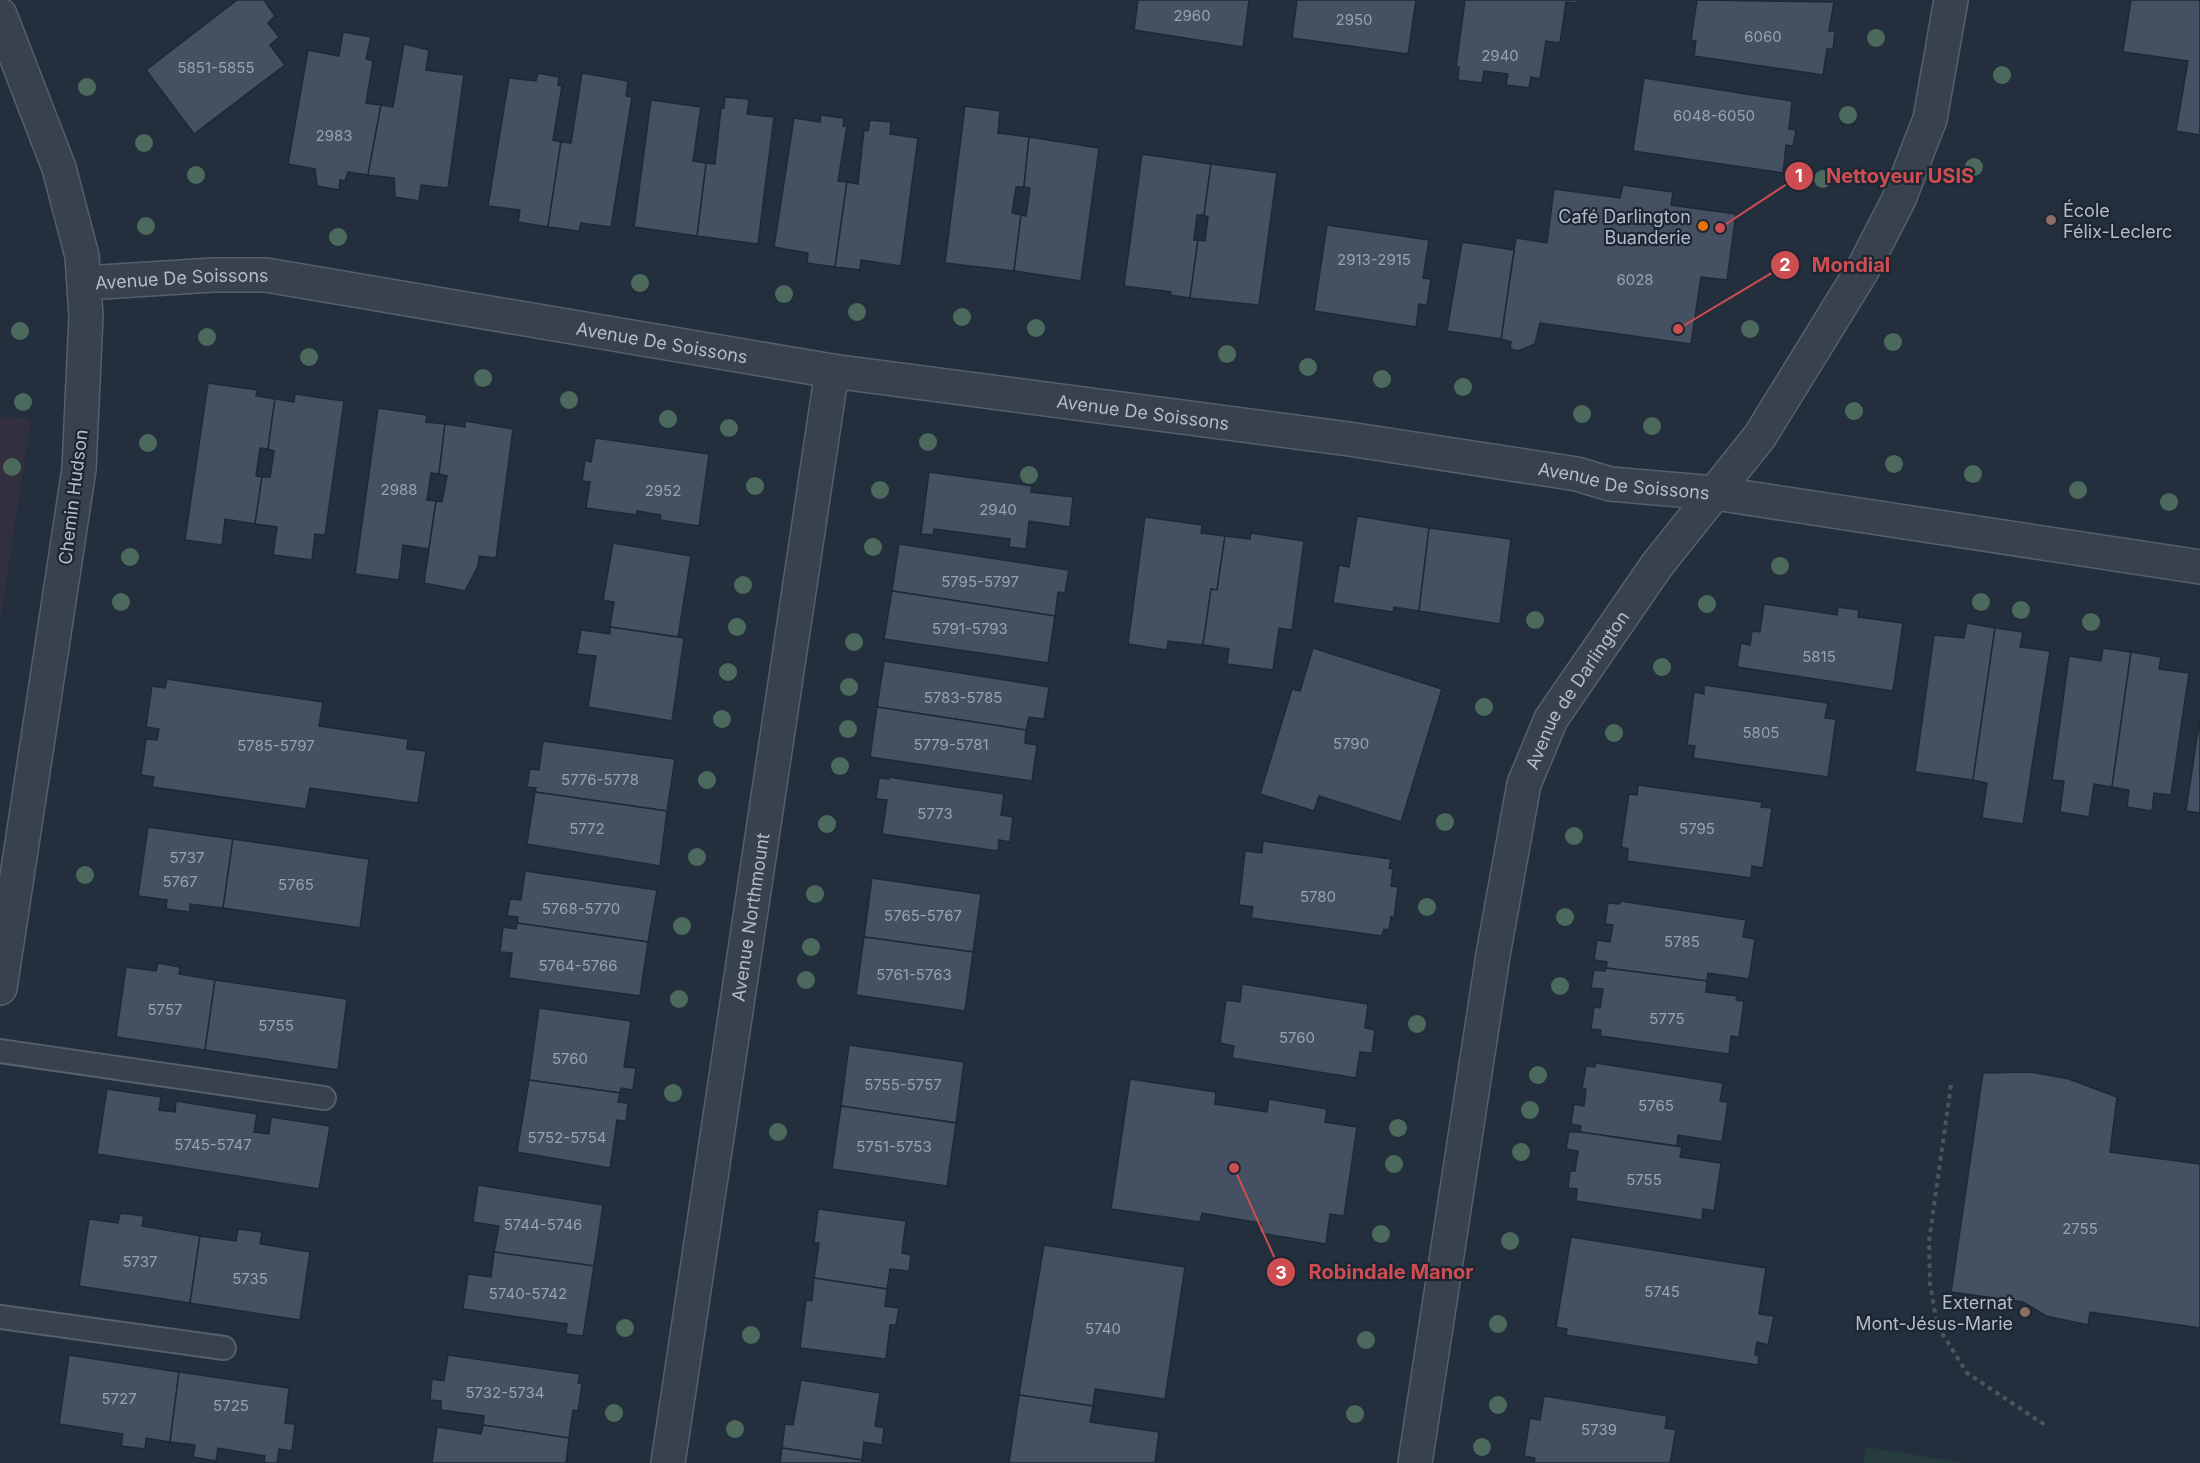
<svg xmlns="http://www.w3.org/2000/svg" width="2200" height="1463" viewBox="0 0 2200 1463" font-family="Inter,sans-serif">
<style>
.medical{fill:#32303f}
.green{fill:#263c3f}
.building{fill:#455162;stroke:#1f2835;stroke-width:1.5}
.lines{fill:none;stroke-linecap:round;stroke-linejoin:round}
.service-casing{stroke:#565f6c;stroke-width:26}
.minor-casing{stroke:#565f6c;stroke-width:36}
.tertiary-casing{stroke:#565f6c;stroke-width:36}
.path{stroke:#44595c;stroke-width:4;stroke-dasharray:4.5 4.5;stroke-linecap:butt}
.service{stroke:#38414e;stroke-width:22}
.minor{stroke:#38414e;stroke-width:33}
.tertiary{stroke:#38414e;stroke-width:33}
.tree{fill:#4b6a5d}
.education-dot{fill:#8d6e63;stroke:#1d2633;stroke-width:2}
.food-dot{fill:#e8710a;stroke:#1d2633;stroke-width:2}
.labels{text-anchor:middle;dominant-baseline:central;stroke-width:4.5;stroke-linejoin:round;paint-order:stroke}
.number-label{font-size:15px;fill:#98a1af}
.poi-label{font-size:18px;fill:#b4bcc9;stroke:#1d2633;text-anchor:end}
.street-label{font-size:18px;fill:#b4bcc9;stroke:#1d2633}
.leader{fill:none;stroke:#ce4d50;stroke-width:2}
.callout-dot{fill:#ce4d50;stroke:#1d2633;stroke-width:2}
.mark-label{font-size:18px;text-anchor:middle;font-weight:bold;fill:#fff}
.callout-label{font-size:20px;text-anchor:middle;font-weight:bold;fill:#ce4d50;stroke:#1d2633;stroke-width:4.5;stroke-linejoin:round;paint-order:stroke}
</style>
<rect width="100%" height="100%" fill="#242f3e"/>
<!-- medical -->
<path class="medical" d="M0,417L31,418L0,623Z"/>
<!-- green -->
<path class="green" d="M1866,1447L1964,1463H1864Z"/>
<!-- building -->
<g class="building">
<path d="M237,0H264L275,16L268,23L279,37L270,45L285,65L194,134L146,70Z"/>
<path d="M1138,0H1249L1243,47L1134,30Z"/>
<path d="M1297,0H1416L1408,54L1292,38Z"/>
<path d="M1465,0H1578V3L1566,2L1560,43L1546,41L1540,79L1531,77L1529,88L1506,85L1508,74L1484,71L1482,83L1458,80L1459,67H1456Z"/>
<path d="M1697,0L1834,2L1829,31H1835L1833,49H1827L1823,75L1694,56L1696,41L1691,40Z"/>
<path d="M2131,0H2200V135L2176,131L2188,61L2123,52Z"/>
<path d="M343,32L371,37L366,59L373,61L366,103L381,105L368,175L348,172L345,181L340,180L339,190L317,186L315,169L288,164L308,50L339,56Z"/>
<path d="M404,44L429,50L426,70L464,75L448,188L421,185L419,201L395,197L394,178L368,175L381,105L393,107Z"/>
<path d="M538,73L559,77L558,85L562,86L553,140L561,142L548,227L518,222L520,210L488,206L509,78L536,81Z"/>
<path d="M582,73L628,81L626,96L632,97L611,227L581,223L579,231L548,227L561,142L571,143Z"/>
<path d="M1644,78L1792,101L1789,129L1796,130L1793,146L1786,145L1783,173L1633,151Z"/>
<path d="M725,97L749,99L747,114L774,117L758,244L697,236L706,163L715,164L721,108H724Z"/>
<path d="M651,100L701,107L693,161L706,163L697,236L634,227Z"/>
<path d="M965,106L1000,111L998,133L1029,137L1024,187H1016L1012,213L1021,215L1014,271L945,263Z"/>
<path d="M821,115L844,118L843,126H847L838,181L847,182L835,267L807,263L808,253L774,247L794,118L820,122Z"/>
<path d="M870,120L891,122L890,134L918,138L901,266L861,260L860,270L835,267L847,182L858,184L864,130L868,131Z"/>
<path d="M1029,137L1099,148L1081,281L1014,271L1021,215L1026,216L1030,188L1024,187Z"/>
<path d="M1142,154L1211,164L1204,215H1197L1194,240H1198L1190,298L1170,295L1171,292L1124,286Z"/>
<path d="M1211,164L1277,173L1259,305L1190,298L1198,240L1205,241L1208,217L1204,215Z"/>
<path d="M1623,185L1673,192L1671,205L1736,214L1727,280L1701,277L1691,344L1540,323L1535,344L1518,351L1510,349L1511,342L1501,339L1516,238L1547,243L1554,189L1620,198Z"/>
<path d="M1327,225L1429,240L1423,278L1431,279L1427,305L1419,304L1416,327L1314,311Z"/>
<path d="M1462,242L1514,250L1501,339L1447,331Z"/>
<path d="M208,383L257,390L256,396L275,399L268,449L260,448L256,476L262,477L255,524L225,519L222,545L185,540Z"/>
<path d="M295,394L344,401L325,535L315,534L312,560L273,555L277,527L255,524L262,477H270L274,451L268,449L275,399L294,402Z"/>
<path d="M378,408L427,415L426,422L445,424L439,474L431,473L427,500L436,501L429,549L403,545L399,580L355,574Z"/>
<path d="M465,421L513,429L496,558L479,556L478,566L465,591L424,583L436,501L442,502L447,476L439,474L445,424L465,427Z"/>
<path d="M595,438L709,454L699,526L660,520L661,515L637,511V515L586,508L590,482L582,481L585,460L591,462Z"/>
<path d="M929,472L1032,486L1031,492L1073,497L1070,527L1029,521L1026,549L1009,547L1010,539L934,529L933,535L921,534Z"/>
<path d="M1357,516L1429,528L1419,611L1394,607L1393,612L1333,603L1339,565L1349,567Z"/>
<path d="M1145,517L1202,525L1201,533L1225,536L1217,590L1211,589L1203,645L1168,641L1167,650L1128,644Z"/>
<path d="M1429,528L1511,539L1500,624L1419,611Z"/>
<path d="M1251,533L1304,541L1292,630L1279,628L1273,670L1227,664L1229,649L1203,645L1211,589L1217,590L1225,536L1250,539Z"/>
<path d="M613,543L691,556L678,637L610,627L614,602L603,600Z"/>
<path d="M899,544L1069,570L1065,593L1058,592L1055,616L892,591Z"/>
<path d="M892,591L1055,616L1048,663L884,639Z"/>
<path d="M1764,604L1837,615L1838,607L1859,610L1858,617L1903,623L1893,691L1737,667L1741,643L1750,645L1752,631L1760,632Z"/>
<path d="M1967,623L1995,628L1973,780L1915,772L1934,635L1964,638Z"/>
<path d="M610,627L684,638L672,721L588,707L596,656L577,654L581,630L610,634Z"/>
<path d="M1995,628L2023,632L2020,647L2050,651L2023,824L1982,818L1987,783L1973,780Z"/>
<path d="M1313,648L1442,689L1401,822L1319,796L1314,811L1260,794L1292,689L1300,691Z"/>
<path d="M2103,648L2131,652L2112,787L2094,784L2089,817L2060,812L2064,781L2052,780L2069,656L2101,661Z"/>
<path d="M2131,652L2161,657L2159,669L2189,673L2171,795L2154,793L2152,811L2127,807L2129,790L2112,787Z"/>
<path d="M884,661L1049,687L1044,719L1029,717L1026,730L877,707Z"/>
<path d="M167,679L323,702L319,726L408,739L407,749L426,751L418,803L310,788L306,809L152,787L154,777L141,775L146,739L157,740L159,729L146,727L152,686L165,688Z"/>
<path d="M1704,685L1828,703L1825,718L1836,719L1828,777L1693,758L1695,746L1687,745L1694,692L1704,694Z"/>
<path d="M877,707L1026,730L1025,743L1037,745L1032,781L870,757Z"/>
<path d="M2200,717V813L2186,811Z"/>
<path d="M543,741L675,759L667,811L535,792L536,788L527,787L530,769L539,770Z"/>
<path d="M888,777L1004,794L1001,815L1013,817L1010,842L999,840L998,851L882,834L887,800L876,799L879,778L889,779Z"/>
<path d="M1638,785L1762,802L1761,807L1772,808L1763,868L1752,866L1751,878L1627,861L1628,849L1621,847L1629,794L1637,795Z"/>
<path d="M535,792L667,811L660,866L527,844Z"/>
<path d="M148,827L233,839L223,908L190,904V912L166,909L167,900L138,896Z"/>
<path d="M233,839L369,859L360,928L223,908Z"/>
<path d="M1263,841L1391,859L1389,868L1393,869L1391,886L1398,887L1394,918L1391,917L1389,930L1384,929L1382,936L1251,918L1253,907L1239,905L1245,851L1262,853Z"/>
<path d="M525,871L657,890L648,942L517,923L518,917L507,916L510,899L521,900Z"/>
<path d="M872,878L981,894L973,952L864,937Z"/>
<path d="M1620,901L1746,920L1743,937L1755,939L1749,979L1708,973L1707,981L1606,968L1607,962L1594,960L1597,940L1610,942L1613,925L1605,924L1608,903L1620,904Z"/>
<path d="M517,923L648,942L640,996L509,978L512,953L500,952L503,927L516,929Z"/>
<path d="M864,937L973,952L965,1011L856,995Z"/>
<path d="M158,963L180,967L179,974L215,980L205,1050L116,1037L126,967L156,971Z"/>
<path d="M1606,968L1707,981L1706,992L1737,996L1736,1000L1744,1001L1739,1037L1731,1036L1729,1054L1600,1036L1601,1030L1591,1029L1594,1007L1600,1008L1603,989L1591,988L1594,970L1605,971Z"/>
<path d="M215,980L347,999L338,1070L205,1050Z"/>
<path d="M1242,984L1368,1004L1365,1028L1375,1030L1372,1053L1360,1052L1356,1078L1232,1058L1234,1046L1220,1043L1226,1000L1240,1002Z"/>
<path d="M539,1008L631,1021L624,1067L636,1068L633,1090L621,1088L620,1093L529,1080Z"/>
<path d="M849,1045L964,1062L956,1123L841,1106Z"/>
<path d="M1596,1063L1723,1083L1720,1101L1728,1102L1722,1142L1678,1135L1677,1146L1580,1132L1581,1126L1571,1124L1574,1104L1584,1106L1586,1089L1582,1088L1586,1066L1595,1067Z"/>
<path d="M2030,1072L2069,1079L2117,1097L2110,1152L2200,1164V1328L2090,1312L2088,1325L2046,1316L2023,1302L1951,1292L1983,1073Z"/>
<path d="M1130,1079L1216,1092L1215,1104L1267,1112L1269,1099L1327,1109L1325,1122L1357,1127L1344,1216L1330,1214L1326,1244L1259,1233L1261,1223L1202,1213L1200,1222L1111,1209Z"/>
<path d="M529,1080L620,1093L618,1102L628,1103L626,1121L617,1120L610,1168L517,1152Z"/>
<path d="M107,1089L161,1097L159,1110L175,1112L176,1101L257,1114L254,1132L269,1134L271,1117L330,1126L319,1189L97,1154Z"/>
<path d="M841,1106L956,1123L947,1186L832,1169Z"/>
<path d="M1569,1132H1580L1682,1147L1680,1157L1721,1163L1714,1211L1703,1209L1702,1220L1576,1201L1577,1189L1568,1188L1570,1171H1575L1578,1151L1566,1149Z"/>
<path d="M478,1185L603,1205L594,1266L494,1252L499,1226L473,1222Z"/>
<path d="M818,1209L906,1221L902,1253L911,1255L909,1271L890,1269L887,1289L814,1278L819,1243H814Z"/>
<path d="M120,1213L144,1216L142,1226L200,1236L190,1303L79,1286L89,1219L118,1223Z"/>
<path d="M238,1229L262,1232L260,1244L310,1252L300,1320L190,1303L200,1236L236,1241Z"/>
<path d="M1571,1237L1766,1268L1759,1314L1774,1316L1768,1345L1757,1342L1755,1355H1759L1758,1365L1566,1335L1567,1329L1556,1327Z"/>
<path d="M1044,1245L1185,1267L1165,1399L1095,1389L1093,1406L1019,1395Z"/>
<path d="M494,1252L594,1266L583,1336L566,1334L567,1324L463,1309L468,1274L491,1277Z"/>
<path d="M814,1278L887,1289L885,1306L899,1308L896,1325H890L886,1359L800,1348L806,1300L812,1301Z"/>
<path d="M69,1355L179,1372L170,1442L146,1438L145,1449L121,1446L123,1434L59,1424Z"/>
<path d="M448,1355L580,1374L578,1383L582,1384L578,1411L573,1410L569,1438L483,1425L484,1416L441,1410V1401L430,1400L432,1379L444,1381Z"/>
<path d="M179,1372L289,1388L285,1423L295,1424L292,1451L279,1449L277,1463H267L264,1462L265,1456L218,1448L216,1461L193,1457L195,1445L170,1442Z"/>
<path d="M801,1380L880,1393L875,1426L884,1428L882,1445L864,1442L862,1460L782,1448L785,1424L793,1425Z"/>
<path d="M1019,1395L1093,1406L1090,1422L1159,1432L1155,1463H1009Z"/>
<path d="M1544,1396L1667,1416L1665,1428L1676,1430L1670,1463H1534L1535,1458L1524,1456L1530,1418L1540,1420Z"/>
<path d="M483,1425L569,1438L566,1463H432L437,1427L481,1434Z"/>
<path d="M782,1448L862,1460V1463H780Z"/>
</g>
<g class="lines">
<!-- service casing -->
<g class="service-casing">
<g id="service">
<path d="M0,1051L324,1098"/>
<path d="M0,1317L224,1348"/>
</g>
</g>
<!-- minor casing -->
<g class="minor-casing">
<g id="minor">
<path d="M0,15L59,168L82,256L86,316L79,469L0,988"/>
<path id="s1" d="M86,283L213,275H266L832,371L1349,439L1577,474L1610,484L1715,493L2200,567"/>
<path id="s2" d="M668,1463L832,371"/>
</g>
</g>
<!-- tertiary casing -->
<g class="tertiary-casing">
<g id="tertiary">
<path id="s3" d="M1415,1463L1493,955L1524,784L1551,719L1657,565L1760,436L1863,269L1899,199L1930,119L1951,0"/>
</g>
</g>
<!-- path -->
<path class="path" d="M1951,1085L1929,1241L1930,1283L1937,1325L1967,1373L2048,1427"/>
<!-- service -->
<use href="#service" class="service"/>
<!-- minor -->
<use href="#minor" class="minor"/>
<!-- tertiary -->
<use href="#tertiary" class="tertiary"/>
</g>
<!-- trees -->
<g class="tree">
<circle cx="1876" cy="38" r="9"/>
<circle cx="2002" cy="75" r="9"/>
<circle cx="87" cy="87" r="9"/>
<circle cx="1848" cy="115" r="9"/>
<circle cx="144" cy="143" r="9"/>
<circle cx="1974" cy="167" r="9"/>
<circle cx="196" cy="175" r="9"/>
<circle cx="1823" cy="179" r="9"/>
<circle cx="146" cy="226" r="9"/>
<circle cx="338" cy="237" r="9"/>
<circle cx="1787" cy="262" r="9"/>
<circle cx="640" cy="283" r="9"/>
<circle cx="784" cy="294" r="9"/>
<circle cx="857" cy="312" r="9"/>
<circle cx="962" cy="317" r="9"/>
<circle cx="1036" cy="328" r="9"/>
<circle cx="1750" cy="329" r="9"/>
<circle cx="20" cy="331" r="9"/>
<circle cx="207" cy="337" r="9"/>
<circle cx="1893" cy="342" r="9"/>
<circle cx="1227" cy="354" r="9"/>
<circle cx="309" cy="357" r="9"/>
<circle cx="1308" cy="367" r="9"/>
<circle cx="483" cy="378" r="9"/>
<circle cx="1382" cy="379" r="9"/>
<circle cx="1463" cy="387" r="9"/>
<circle cx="569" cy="400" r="9"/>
<circle cx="23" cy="402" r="9"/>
<circle cx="1854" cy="411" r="9"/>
<circle cx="1582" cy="414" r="9"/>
<circle cx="668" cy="419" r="9"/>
<circle cx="1652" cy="426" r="9"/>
<circle cx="729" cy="428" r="9"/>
<circle cx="928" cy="442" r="9"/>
<circle cx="148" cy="443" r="9"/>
<circle cx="1894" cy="464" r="9"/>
<circle cx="12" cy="467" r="9"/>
<circle cx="1973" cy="474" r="9"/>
<circle cx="1029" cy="475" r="9"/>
<circle cx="755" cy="486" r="9"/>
<circle cx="880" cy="490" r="9"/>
<circle cx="2078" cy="490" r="9"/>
<circle cx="2169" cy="502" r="9"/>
<circle cx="873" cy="547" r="9"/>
<circle cx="130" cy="557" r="9"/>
<circle cx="1780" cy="566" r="9"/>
<circle cx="743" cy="585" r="9"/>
<circle cx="121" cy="602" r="9"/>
<circle cx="1981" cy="602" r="9"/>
<circle cx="1707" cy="604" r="9"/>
<circle cx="2021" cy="610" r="9"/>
<circle cx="1535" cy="620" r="9"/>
<circle cx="2091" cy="622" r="9"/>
<circle cx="737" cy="627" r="9"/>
<circle cx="854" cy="642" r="9"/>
<circle cx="1662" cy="667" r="9"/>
<circle cx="728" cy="672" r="9"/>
<circle cx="849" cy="687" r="9"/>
<circle cx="1484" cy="707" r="9"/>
<circle cx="722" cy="719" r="9"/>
<circle cx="848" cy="729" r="9"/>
<circle cx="1614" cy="733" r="9"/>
<circle cx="840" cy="766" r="9"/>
<circle cx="707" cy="780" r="9"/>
<circle cx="1445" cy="822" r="9"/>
<circle cx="827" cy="824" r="9"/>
<circle cx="1574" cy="836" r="9"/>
<circle cx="697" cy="857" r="9"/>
<circle cx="85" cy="875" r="9"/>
<circle cx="815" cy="894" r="9"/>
<circle cx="1427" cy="907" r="9"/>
<circle cx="1565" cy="917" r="9"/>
<circle cx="682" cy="926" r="9"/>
<circle cx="811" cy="947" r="9"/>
<circle cx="806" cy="980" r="9"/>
<circle cx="1560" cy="986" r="9"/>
<circle cx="679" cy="999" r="9"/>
<circle cx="1417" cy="1024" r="9"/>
<circle cx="1538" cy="1075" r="9"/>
<circle cx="673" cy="1093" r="9"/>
<circle cx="1530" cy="1110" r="9"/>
<circle cx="1398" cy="1128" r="9"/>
<circle cx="778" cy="1132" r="9"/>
<circle cx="1521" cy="1152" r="9"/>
<circle cx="1394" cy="1164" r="9"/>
<circle cx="1381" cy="1234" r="9"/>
<circle cx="1510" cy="1241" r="9"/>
<circle cx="1498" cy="1324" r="9"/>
<circle cx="625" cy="1328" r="9"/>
<circle cx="751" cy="1335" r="9"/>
<circle cx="1366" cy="1340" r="9"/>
<circle cx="1498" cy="1405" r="9"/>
<circle cx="614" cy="1413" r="9"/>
<circle cx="1355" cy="1414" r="9"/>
<circle cx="735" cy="1429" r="9"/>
<circle cx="1482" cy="1447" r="9"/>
</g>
<!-- markers -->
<g class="education-dot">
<circle cx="2051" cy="220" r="6"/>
<circle cx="2025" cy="1312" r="6"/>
</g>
<circle class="food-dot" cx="1703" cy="226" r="6"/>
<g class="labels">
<!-- number labels -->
<g class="number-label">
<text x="1192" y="15">2960</text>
<text x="1354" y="19">2950</text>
<text x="1763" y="36">6060</text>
<text x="1500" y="55">2940</text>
<text x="216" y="67">5851-5855</text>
<text x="1714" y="115">6048-6050</text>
<text x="334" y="135">2983</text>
<text x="1374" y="259">2913-2915</text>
<text x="1635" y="279">6028</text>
<text x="399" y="489">2988</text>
<text x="663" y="490">2952</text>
<text x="998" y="509">2940</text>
<text x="980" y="581">5795-5797</text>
<text x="970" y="628">5791-5793</text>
<text x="1819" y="656">5815</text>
<text x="963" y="697">5783-5785</text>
<text x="1761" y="732">5805</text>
<text x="1351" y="743">5790</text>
<text x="951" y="744">5779-5781</text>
<text x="276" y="745">5785-5797</text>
<text x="600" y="779">5776-5778</text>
<text x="935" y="813">5773</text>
<text x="587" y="828">5772</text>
<text x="1697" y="828">5795</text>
<text x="187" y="857">5737</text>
<text x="180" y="881">5767</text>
<text x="296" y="884">5765</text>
<text x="1318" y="896">5780</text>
<text x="581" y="908">5768-5770</text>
<text x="923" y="915">5765-5767</text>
<text x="1682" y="941">5785</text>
<text x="578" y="965">5764-5766</text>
<text x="914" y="974">5761-5763</text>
<text x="165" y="1009">5757</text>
<text x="1667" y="1018">5775</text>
<text x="276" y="1025">5755</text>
<text x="1297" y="1037">5760</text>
<text x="570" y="1058">5760</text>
<text x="903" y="1084">5755-5757</text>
<text x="1656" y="1105">5765</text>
<text x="567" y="1137">5752-5754</text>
<text x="213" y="1144">5745-5747</text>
<text x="894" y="1146">5751-5753</text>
<text x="1644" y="1179">5755</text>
<text x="543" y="1224">5744-5746</text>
<text x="2080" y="1228">2755</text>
<text x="140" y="1261">5737</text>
<text x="250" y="1278">5735</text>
<text x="1662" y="1291">5745</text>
<text x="528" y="1293">5740-5742</text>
<text x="1103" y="1328">5740</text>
<text x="505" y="1392">5732-5734</text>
<text x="119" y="1398">5727</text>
<text x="231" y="1405">5725</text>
<text x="1599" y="1429">5739</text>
</g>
<!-- poi labels -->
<g class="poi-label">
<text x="2063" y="210" text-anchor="start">École<tspan x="2063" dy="21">Félix-Leclerc</tspan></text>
<text x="1691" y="216">Café Darlington<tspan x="1691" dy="21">Buanderie</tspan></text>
<text x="2013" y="1302">Externat<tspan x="2013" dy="21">Mont-Jésus-Marie</tspan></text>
</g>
<!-- street labels -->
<g class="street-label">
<text stroke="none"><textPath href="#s1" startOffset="96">Avenue De Soissons</textPath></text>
<text stroke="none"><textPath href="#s1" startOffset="582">Avenue De Soissons</textPath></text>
<text stroke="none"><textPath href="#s1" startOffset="1068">Avenue De Soissons</textPath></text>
<text stroke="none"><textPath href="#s1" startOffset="1554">Avenue De Soissons</textPath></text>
<text transform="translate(73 497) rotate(-83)">Chemin Hudson</text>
<text stroke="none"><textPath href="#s3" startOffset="796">Avenue de Darlington</textPath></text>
<text stroke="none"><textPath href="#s2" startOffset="552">Avenue Northmount</textPath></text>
</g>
</g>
<!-- callouts -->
<path class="leader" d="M1720 228L1799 176M1678 329L1785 265M1234 1168L1281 1272"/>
<g class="callout-dot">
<circle cx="1720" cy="228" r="6"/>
<circle cx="1678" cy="329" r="6"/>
<circle cx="1234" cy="1168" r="6"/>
<circle cx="1799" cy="176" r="15"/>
<circle cx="1785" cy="265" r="15"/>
<circle cx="1281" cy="1272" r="15"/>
</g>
<g class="mark-label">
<text x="1799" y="182">1</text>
<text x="1785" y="271">2</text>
<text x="1281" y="1279">3</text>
</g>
<g class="callout-label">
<text x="1900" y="183">Nettoyeur USIS</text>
<text x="1851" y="272">Mondial</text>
<text x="1391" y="1279">Robindale Manor</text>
</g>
</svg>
